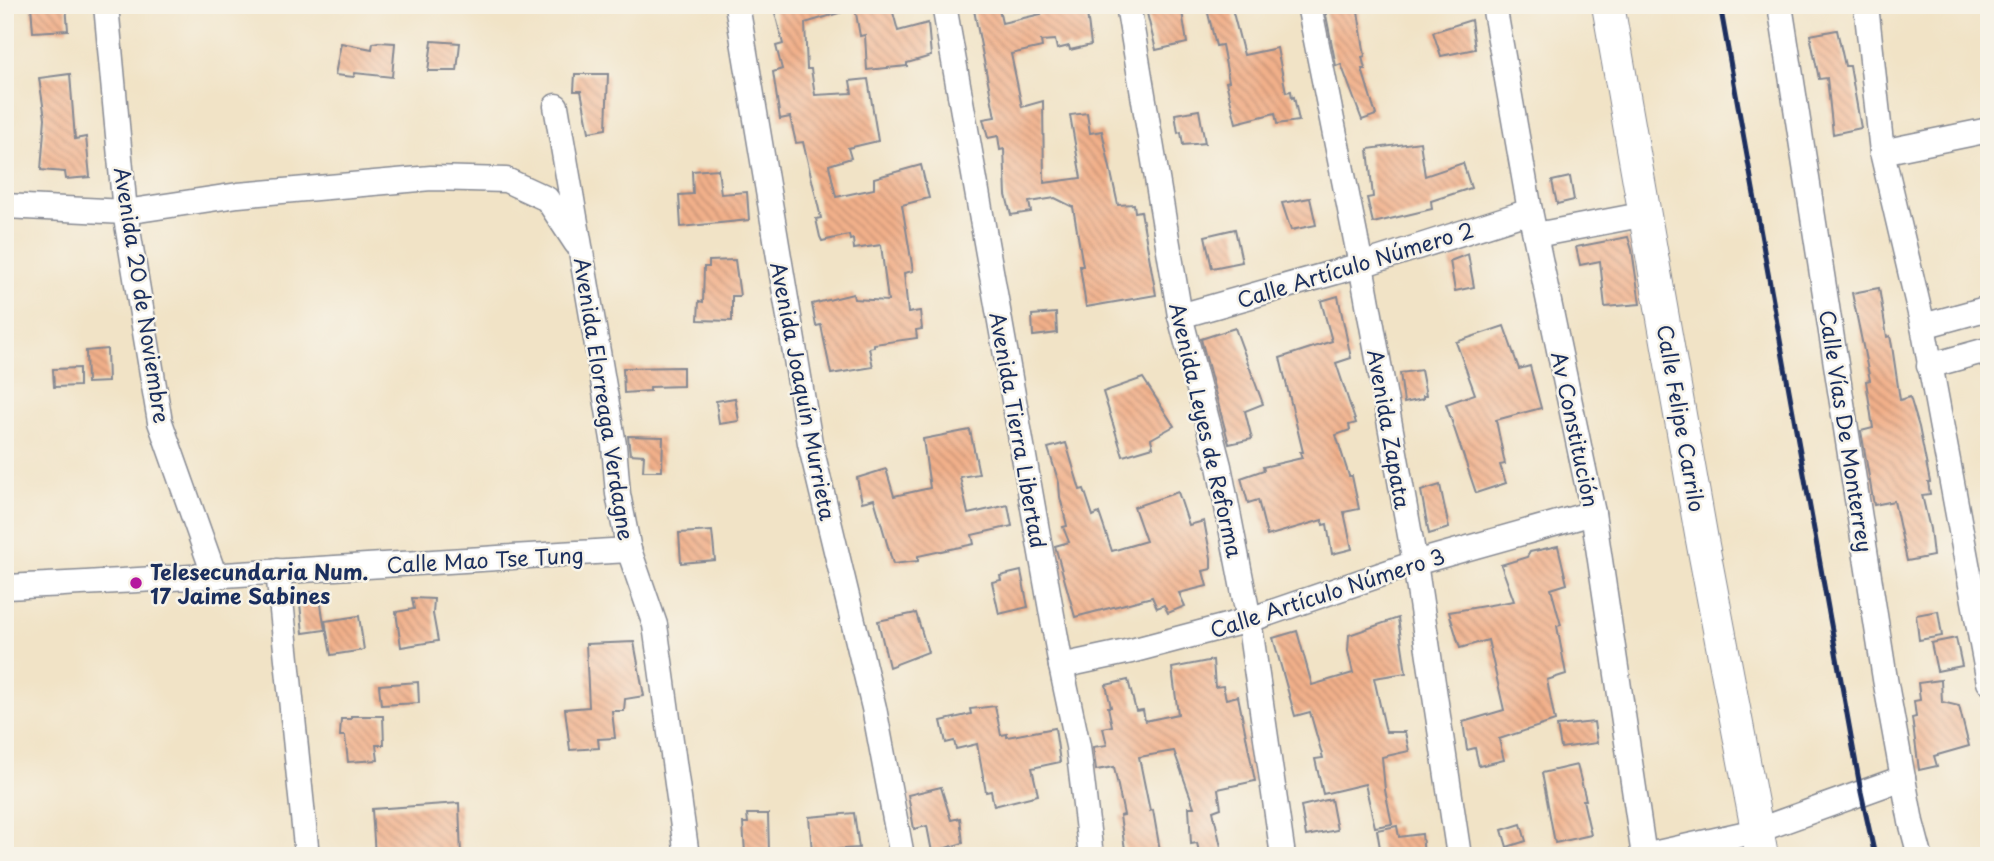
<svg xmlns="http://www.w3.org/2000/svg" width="1994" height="861" viewBox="0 0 1994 861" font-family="'Playpen Sans',sans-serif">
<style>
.building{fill:url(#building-back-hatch)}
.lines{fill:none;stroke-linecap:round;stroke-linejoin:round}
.minor-casing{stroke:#868992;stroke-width:27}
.tertiary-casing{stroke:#868992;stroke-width:34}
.minor{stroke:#fff;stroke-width:24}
.tertiary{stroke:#fff;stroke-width:32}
.rail{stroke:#1b2f5e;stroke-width:5}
.poi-dot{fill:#b5179e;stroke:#f7f3e8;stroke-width:2.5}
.labels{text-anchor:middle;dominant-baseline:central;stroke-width:5;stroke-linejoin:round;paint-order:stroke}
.street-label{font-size:21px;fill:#1b2f5e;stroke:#f7f3e8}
.poi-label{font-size:21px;font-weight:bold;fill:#1b2f5e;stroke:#f7f3e8;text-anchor:start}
</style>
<defs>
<pattern id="building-back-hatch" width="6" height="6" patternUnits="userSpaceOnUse" patternTransform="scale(1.75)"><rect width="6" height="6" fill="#f2b08a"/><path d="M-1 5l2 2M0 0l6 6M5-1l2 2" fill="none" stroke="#c39074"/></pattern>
</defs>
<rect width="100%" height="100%" fill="#f7f3e8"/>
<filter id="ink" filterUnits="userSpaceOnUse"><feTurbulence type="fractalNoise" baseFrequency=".0143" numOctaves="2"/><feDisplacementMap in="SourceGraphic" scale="14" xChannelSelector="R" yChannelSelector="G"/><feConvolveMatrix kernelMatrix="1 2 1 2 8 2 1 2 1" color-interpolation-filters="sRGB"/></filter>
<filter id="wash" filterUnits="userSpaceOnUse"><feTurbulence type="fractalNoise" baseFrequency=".00686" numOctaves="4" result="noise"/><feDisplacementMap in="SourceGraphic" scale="28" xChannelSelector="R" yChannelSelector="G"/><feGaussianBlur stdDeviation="1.57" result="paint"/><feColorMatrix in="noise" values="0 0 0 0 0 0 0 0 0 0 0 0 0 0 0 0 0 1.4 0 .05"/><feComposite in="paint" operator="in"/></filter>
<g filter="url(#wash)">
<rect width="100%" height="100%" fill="#f1e3c6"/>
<g id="blocks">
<!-- building -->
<g class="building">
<path d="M31,5H66L68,30L33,32Z"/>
<path d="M789,5H848L849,10L805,23L807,69H811L815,95L852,93L850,81L868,79L878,141L848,148L851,158L829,165L836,197L874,189V178L921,165L929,198L902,205L913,271L904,273L908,313L920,311L922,329L916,330L917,338L874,344V347L869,348L873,367L831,374L821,325L816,326L812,304L853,294L854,299L888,301L881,245L854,249L853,239L850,240L849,235L822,241L820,237L816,219L821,218L803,142L796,143L790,117L780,119L773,72L782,69L776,46L783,44L774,9Z"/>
<path d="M864,5H891L898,31L928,23L931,56L907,63V66L867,70L865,35L860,36L855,8Z"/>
<path d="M973,5H998L1002,23L1041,14L1039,5H1086L1091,45L1070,50L1069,46L1057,49L1055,40L1041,41L1042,47L1011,54L1022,107L1043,101L1044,183L1081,178L1070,115L1087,113L1090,133L1102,131L1118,205L1134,204L1135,212L1141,211L1156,295L1086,307L1080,266H1083L1073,207L1055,198L1029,202L1031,212L1011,215L1006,195L1004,149L1000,150L998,136L988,138L983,119L995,117Z"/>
<path d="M1145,5H1181L1187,43L1156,50Z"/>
<path d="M1206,5H1231L1244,55L1277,48L1286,92L1291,91L1292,98L1294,97L1299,121L1277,124L1275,113L1236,123L1226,82L1229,81L1222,45L1216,46Z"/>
<path d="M1324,5H1357L1365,56L1362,57L1365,69H1362L1376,115L1362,120L1341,64L1336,66Z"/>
<path d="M1471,20L1475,49L1441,56L1433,32Z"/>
<path d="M1837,30L1845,66H1850L1861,128L1833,134L1827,78L1819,79L1810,35Z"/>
<path d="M432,41L460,43L457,71H428Z"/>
<path d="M378,42L395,43L392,77L355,73L354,77L335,75L341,43L372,49L373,43Z"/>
<path d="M70,74L75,139L86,137L90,177L66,179L65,172L41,170L45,118L39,78Z"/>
<path d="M575,74H608L606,129L589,132L581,91H574Z"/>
<path d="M1199,110L1205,143L1183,145L1181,132L1178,133L1175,114Z"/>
<path d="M1420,142L1425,176L1463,163L1471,188L1431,201L1432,209L1373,223L1367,198L1373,197L1368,149Z"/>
<path d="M718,169L721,194L747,192L749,220L681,227L679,195L693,194L692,171Z"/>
<path d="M1570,177L1574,200L1557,204L1552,181Z"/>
<path d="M1310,198L1316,225L1291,230L1282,203Z"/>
<path d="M1235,229L1242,262L1212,268L1205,236Z"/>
<path d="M1628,237L1632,250L1640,304L1605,307L1600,261L1580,265L1576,247Z"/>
<path d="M1468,254L1474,287L1455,291L1450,261Z"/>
<path d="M735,260L740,296H732V321L698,320L699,301L703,302L704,267H709V261Z"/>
<path d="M1879,288L1887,337L1890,336L1892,346L1900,400L1910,397L1919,427L1930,482H1928L1930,494L1922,495L1930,529L1933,556L1907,561L1894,501L1874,505L1861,431L1873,428L1866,381L1870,380L1852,293Z"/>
<path d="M1338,296L1351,358L1336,363L1356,423L1349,425L1350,430L1336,435L1349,476H1352L1359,509L1344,512L1352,549L1332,554L1327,524L1323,525L1322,520L1267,536L1258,500L1248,503L1241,478L1264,470L1263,467L1302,458L1300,452H1303L1280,358L1332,341L1321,301Z"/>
<path d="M1056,313L1057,333L1033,336L1032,315Z"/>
<path d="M1504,326L1519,369L1530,366L1541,408L1496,420L1505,464L1500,465L1506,483L1476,493L1446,404L1475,394L1456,342Z"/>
<path d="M1235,328L1263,404L1245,411L1252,439L1229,444L1201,339Z"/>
<path d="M107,349L108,382L87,383L86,351Z"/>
<path d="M683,367V386L650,387V391L624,393L623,368Z"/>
<path d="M79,368V386L54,387L53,369Z"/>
<path d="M1421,370L1426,396H1423V399L1404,403L1400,373Z"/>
<path d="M1143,378L1174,426L1151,439L1153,447L1123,456L1103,392Z"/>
<path d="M735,398L739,421L719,424L716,401Z"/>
<path d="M970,430L979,474L960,477L968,514L1008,505L1012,526L972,535L974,544L918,556V561L893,564L874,499L862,502L857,478L886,469L894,496L930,488L923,439Z"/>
<path d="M628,436L663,437L662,471H643L644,455L630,454Z"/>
<path d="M1066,443L1080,490L1084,489L1093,516L1099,513L1112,551L1146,541L1134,507L1178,492L1189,525L1204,521L1211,558V569L1203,571L1207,586L1179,593L1185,606L1168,613L1164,605L1157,608L1152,597L1075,617L1055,546L1069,542L1063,527L1067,526L1060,497L1059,483L1048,448Z"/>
<path d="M1440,485L1449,528L1429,534L1421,491Z"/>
<path d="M712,531L715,560L681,563L679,533Z"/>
<path d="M1558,546L1567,584L1551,589L1561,625L1557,626L1566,674L1547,680L1555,721L1499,739L1504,760L1479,766L1475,748L1467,750L1463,722L1504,710L1488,640L1460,648L1449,612L1514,601L1501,565L1527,557L1530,552Z"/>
<path d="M1021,571L1028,607L999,614L992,582L1001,580L1000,576Z"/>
<path d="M319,592L325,630L303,633L299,593Z"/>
<path d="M412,598L434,599L433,614L438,641L401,647L396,612L414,609Z"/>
<path d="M1938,611L1942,636L1919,640L1916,615Z"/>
<path d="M916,613L928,652L889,667L878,621Z"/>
<path d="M359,616L364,650L331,655L325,621Z"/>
<path d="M1398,618L1406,673L1374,678L1386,732H1405L1409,751L1382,757L1385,790L1392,824L1375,827L1365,784L1323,794L1315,759L1323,758L1310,712L1295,716L1273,638L1297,631L1312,685L1353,673L1348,651L1349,635Z"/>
<path d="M1956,638L1962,666L1937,671L1931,643Z"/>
<path d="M634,642L644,696L625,699L624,711H612L615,738L598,739L599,748L570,750L565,709L589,707L586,644Z"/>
<path d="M1213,660L1215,687L1223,686L1226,699L1238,696L1255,781L1218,789L1221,808L1213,811L1223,856H1200L1197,843L1191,844L1189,807H1194L1174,751L1139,757L1150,811L1153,810L1161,856H1126L1120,816L1124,815L1114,767L1096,770L1093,747L1107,745L1103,728L1112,726L1108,707H1111L1106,685L1128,680L1136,711L1143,710L1145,721L1178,714L1172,668Z"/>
<path d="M1941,680L1942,702L1959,706L1969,746L1934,756L1937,766L1919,770L1912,718L1916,717L1914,701L1920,700L1918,683Z"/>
<path d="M418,682L419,703L381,705L379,685Z"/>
<path d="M995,706L1001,735L1007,734V737L1055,728L1060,762L1032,768L1038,795L994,806L991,791L986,792L977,744L956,749L954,741L946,743L941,721L971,714L970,709Z"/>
<path d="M351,716H383L384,745H376L378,760L348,762L345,736H340L341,719H351Z"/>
<path d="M1594,722L1597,743L1561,748L1557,726Z"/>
<path d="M1577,765L1586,800H1583L1591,835L1555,843L1542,773Z"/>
<path d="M941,787L951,820L960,818L963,843L932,852L927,826L914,829L908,795Z"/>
<path d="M1331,799L1337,830L1306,836L1301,806Z"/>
<path d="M459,803L461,856H375L372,809Z"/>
<path d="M854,813L859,848L812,851L809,817Z"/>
<path d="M747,814H768L769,852L745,853L743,823H748Z"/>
<path d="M1521,824L1526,841L1507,847L1502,830Z"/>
<path d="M1397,826L1399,837L1422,834L1424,856H1393V852L1381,854L1377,830Z"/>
</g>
</g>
</g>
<g filter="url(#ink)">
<use href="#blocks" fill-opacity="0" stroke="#868992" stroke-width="2"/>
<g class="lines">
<!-- minor casing -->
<g class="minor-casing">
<g id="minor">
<path d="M106,5L125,212L160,422L215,577"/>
<path d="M737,5L810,443L874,708L902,856"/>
<path d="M944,5L1061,666L1078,746L1091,856"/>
<path d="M1128,5L1180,316L1219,466L1249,620L1283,856"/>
<path d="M1309,5L1361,265L1415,563L1459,856"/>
<path d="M1494,5L1530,211L1593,513L1644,856"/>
<path d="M1780,5L1885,679L1911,822L1920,856"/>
<path d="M1866,5L1882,152L1923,326L1989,682"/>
<path d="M556,106L614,445L618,494L629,550L655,625L687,856"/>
<path d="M1882,152L1989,130"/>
<path d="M5,206L125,212L238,195L431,178L506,180L547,199L576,243"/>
<path d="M1536,235L1646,214"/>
<path d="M1180,316L1361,265L1530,211"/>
<path d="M1923,326L1989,308"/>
<path d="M1929,366L1983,351L1989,357"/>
<path d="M278,571L307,856"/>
<path d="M5,587C213,577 421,562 629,550"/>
<path d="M1061,666L1131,651L1249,620L1415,563L1593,513"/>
<path d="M1644,856L1756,831L1903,778"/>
</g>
</g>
<!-- tertiary casing -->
<g class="tertiary-casing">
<path id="tertiary" d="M1608,5L1702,540L1762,856"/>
</g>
<!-- minor -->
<use href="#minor" class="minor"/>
<!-- tertiary -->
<use href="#tertiary" class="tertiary"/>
<!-- rail -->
<path class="rail" d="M1720,5L1861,792L1875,856"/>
</g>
</g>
<!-- markers -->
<circle class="poi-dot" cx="136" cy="583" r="7"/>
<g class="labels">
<!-- street labels -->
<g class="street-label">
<text transform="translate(1355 264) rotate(-17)">Calle Artículo Número 2</text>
<text transform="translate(143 295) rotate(81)">Avenida 20 de Noviembre</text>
<text transform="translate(804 391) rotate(79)">Avenida Joaquín Murrieta</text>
<text transform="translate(605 399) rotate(81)">Avenida Elorreaga Verdagne</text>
<text transform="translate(1682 418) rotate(80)">Calle Felipe Carrilo</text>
<text transform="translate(1390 429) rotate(80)">Avenida Zapata</text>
<text transform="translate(1576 429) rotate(78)">Av Constitución</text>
<text transform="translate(1019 430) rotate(80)">Avenida Tierra Libertad</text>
<text transform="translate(1207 430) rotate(77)">Avenida Leyes de Reforma</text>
<text transform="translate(1847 431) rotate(81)">Calle Vías De Monterrey</text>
<text transform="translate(485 559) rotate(-3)">Calle Mao Tse Tung</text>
<text transform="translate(1327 592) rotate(-18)">Calle Artículo Número 3</text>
</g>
<!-- poi labels -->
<g class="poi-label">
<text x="150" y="571">Telesecundaria Num.<tspan x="150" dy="24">17 Jaime Sabines</tspan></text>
</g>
</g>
<!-- margin -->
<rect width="1994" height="861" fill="none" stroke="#f7f3e8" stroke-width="28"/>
</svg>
